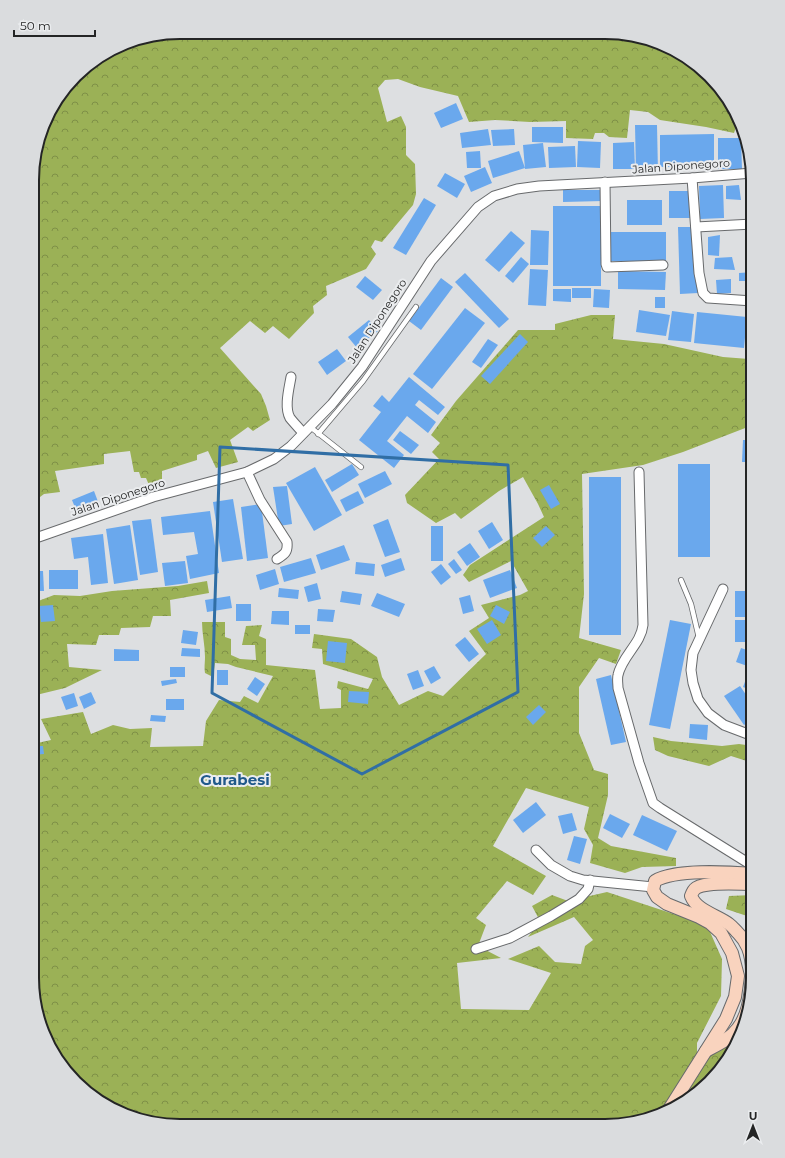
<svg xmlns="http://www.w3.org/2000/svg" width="785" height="1158" viewBox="0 0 785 1158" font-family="Montserrat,sans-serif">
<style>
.forest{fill:url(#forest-crowns)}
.building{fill:#6aa8ed}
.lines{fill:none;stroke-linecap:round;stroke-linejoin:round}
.lane-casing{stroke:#686a6c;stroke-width:6}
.street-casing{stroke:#686a6c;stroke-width:11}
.secondary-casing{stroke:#686a6c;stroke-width:14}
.lane{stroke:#fff;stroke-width:4.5}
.street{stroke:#fff;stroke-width:9}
.secondary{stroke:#f9d3be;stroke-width:12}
.marked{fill:none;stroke:#306ea5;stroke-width:3;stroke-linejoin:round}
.labels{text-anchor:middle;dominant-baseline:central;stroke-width:4;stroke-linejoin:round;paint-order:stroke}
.street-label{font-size:11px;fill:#242525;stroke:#eaecee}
.district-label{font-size:15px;font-weight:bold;fill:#20598b;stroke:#eaecee}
.rim{fill:none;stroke:#242525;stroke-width:2}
</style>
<defs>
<pattern id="forest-crowns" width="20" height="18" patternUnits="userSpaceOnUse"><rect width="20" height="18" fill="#9bb156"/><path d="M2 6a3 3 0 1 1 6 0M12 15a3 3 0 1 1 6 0" fill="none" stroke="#7e9047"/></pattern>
</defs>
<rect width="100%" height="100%" fill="#dddfe1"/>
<!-- forest -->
<g class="forest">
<path d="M180,32L624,33L695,63L722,90L739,118L734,133L706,127L660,120L648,112L630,110L627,138L609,137L604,133H595L593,139L566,138V121L530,122L495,120L469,122L458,96L420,87L398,79L385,80L378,88L387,122L401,116L406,127V155L415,164L416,194L413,205L382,242L375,240L371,247L376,254L366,269L326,286L327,295L313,306L314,313L289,339L273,326L265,333L250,321L220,348L261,394L266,406L270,420L253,431L248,427L230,440L238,462L216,468L208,451L197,455V460L162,471V483L149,485L146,478H141L139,472H134L130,451L104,454V464L55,471L60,492L44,494L36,500L33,495V161L52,106L83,69L132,40Z"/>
<path d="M591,315H615L613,339L664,344L723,357L749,359L753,340V425L683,452L643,465L582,474L584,594L579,638L621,650L616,664L599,658L579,687V733L594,770L608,774V795L598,838L611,846L676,858V866L642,867L625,873L590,863L593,845L584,829L589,807L526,788L493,846L546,876L533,895L507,881L476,918L486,925L478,946L501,958L457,963L461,1009L529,1010L551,973L508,959L539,946L555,962L581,964L585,946L593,940L574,917L528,937L540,921L532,906L552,895L568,901L607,892L707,925L722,959L721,996L697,1043V1060L732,1042L735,1044L722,1068L695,1095L662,1115L605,1126L161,1125L124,1115L90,1095L63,1068L43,1035L32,978V742L33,744L51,740L41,719L83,712L91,734L113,725L130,729L152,728L150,747L203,746L206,721L219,700L240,702L244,696L258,703L273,676L236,667L228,664L215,663L213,677L205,673C204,667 205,663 205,657C205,645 202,634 202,622H225V637L231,639V655L240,659L256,660L255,645H242L246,626L262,625L259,636L266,639V665L315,670L320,709L341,708V690L337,688L338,681L368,689L373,679L323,664L322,649L312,648L314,634L351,639L377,657L382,677L399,705L428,691L443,696L486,654L469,631L489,618L481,605L520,595L528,591L511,561L469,582L463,575L470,565L544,517L538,504L523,477L499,491L461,519L455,513L436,523L407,503L405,495L439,459L432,452L440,443L431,435L456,401L518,330H555V324Z"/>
<path d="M207,581L209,593L170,600L171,616H153L150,627L121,628L119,635H99L96,645L67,644L69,667L102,670L65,688L32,696L33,603L54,595L80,596L112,591L178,586Z"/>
<path d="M653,737L671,741L722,746L739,744L753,746V763L731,756L709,766L668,756L655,750Z"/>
<path d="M753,895V918L726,909L729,896Z"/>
</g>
<!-- building -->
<g class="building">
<path d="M456,103L463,119L441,128L434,113Z"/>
<path d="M635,125H657L658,173L636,174Z"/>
<path d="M532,127H563V143L532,142Z"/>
<path d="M488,129L491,145L462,148L460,133Z"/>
<path d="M514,129L515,145L493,146L491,130Z"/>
<path d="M714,134V166L660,167V135Z"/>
<path d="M718,138H741L742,169H718Z"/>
<path d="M578,141L601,142L600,168L577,167Z"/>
<path d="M634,142L635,169H613V143Z"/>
<path d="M543,143L546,167L525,169L523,145Z"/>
<path d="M575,146L576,167L549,168L548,147Z"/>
<path d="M480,151L481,168H467L466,152Z"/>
<path d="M519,151L525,168L493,178L488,161Z"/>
<path d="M485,167L492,183L471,192L464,176Z"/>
<path d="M445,173L465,184L457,198L437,186Z"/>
<path d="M723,185L724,218L700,219L699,186Z"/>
<path d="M739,185L741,200L726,199V186Z"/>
<path d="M563,190H603V201L563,202Z"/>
<rect x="669" y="191" width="21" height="27"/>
<path d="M753,196V204H747L746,197Z"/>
<path d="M424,198L436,205L406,255L393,248Z"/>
<rect x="627" y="200" width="35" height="25"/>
<rect x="553" y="206" width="48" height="80"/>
<path d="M678,227H696L698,293L680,294Z"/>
<path d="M531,230L549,231L548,265H530Z"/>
<path d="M511,231L525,243L499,272L485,260Z"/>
<rect x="608" y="232" width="58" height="29"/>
<path d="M720,235L719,256L708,255V237Z"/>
<path d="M521,257L529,264L513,283L505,276Z"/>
<path d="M732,257L735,270L714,269L715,258Z"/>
<path d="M530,269L548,270L546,306L528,305Z"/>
<path d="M618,271L666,272L665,290L618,289Z"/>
<path d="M753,272V281H739V273Z"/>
<path d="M465,273L509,319L499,328L455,282Z"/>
<path d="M365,276L382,290L373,300L356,287Z"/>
<path d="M441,278L453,287L421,330L409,321Z"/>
<path d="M731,279V293L717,294L716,280Z"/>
<rect x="572" y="288" width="19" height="10"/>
<path d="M553,289H571V302L553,301Z"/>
<path d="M594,289L610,290L609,308L593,307Z"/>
<rect x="655" y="297" width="10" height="11"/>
<path d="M465,308L485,323L432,389L413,374Z"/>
<path d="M639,310L670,315L666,336L636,332Z"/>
<path d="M672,311L694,314L691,342L668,340Z"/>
<path d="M697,312L747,317L744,348L694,343Z"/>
<path d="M369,320L378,331L357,348L348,337Z"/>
<path d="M520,334L528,342L490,384L481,376Z"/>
<path d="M488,339L498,345L481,368L472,362Z"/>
<path d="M337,349L346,361L327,375L318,362Z"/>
<path d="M409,377L445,407L438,415L419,400L415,405L436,422L428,433L407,416L387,441L404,455L394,468L359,440L381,412L373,406L382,395L389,402Z"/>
<path d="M400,431L419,445L411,454L393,440Z"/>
<path d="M743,440H753V462H742Z"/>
<path d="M352,464L359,475L332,492L325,480Z"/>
<rect x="678" y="464" width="32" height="93"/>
<path d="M315,467L342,515L314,531L286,483Z"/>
<path d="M385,471L392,484L365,498L358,484Z"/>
<rect x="589" y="477" width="32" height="158"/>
<path d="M549,485L560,504L551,509L540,490Z"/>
<path d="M287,486L292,524L279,526L273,487Z"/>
<path d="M94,491L100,507L78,515L72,500Z"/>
<path d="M358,491L364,503L346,512L340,500Z"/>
<path d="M233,499L243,559L222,562L213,502Z"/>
<path d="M261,504L268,558L247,561L241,507Z"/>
<path d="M210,511L219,573L190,579L186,556L198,554L194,532L163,535L161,517Z"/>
<path d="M151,519L158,572L140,575L132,521Z"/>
<path d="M388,519L400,552L385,557L373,525Z"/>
<path d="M492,522L503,540L489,549L478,531Z"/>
<path d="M130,525L138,580L114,584L106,529Z"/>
<rect x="431" y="526" width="12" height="35"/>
<path d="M546,526L555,535L542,547L533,538Z"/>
<path d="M103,534L108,583L91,585L88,557L74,559L71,538Z"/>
<path d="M470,543L480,557L467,566L457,552Z"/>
<path d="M344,545L350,560L321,570L316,555Z"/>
<path d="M311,558L316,573L284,582L280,567Z"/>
<path d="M401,558L405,570L385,577L381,565Z"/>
<path d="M454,559L462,570L456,574L448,564Z"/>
<path d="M185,561L188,583L165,586L162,563Z"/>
<path d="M356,562L375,564L374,576L355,574Z"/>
<path d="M441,564L451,577L441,585L431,572Z"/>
<path d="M275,569L279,584L260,590L256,575Z"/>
<rect x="49" y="570" width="29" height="19"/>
<path d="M510,570L517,588L490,598L483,580Z"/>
<path d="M33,571H43L44,591H33Z"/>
<path d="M317,583L321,599L308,602L304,587Z"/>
<path d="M279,588L299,590L298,599L278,597Z"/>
<path d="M342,591L362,594L360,605L340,602Z"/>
<rect x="735" y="591" width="15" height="26"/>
<path d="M377,593L405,604L399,617L371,606Z"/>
<path d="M470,595L474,611L463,614L459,598Z"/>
<path d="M230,596L232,608L207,612L205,600Z"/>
<rect x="236" y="604" width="15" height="17"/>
<path d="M53,605L55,621L41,622L39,606Z"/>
<path d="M496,605L510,612L504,624L490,616Z"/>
<path d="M318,609L335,610L333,622L317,621Z"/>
<path d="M272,611H289V625L271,624Z"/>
<path d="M492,620L501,635L487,644L477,629Z"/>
<path d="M670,620L691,624L670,729L649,725Z"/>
<rect x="735" y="620" width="14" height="22"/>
<rect x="295" y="625" width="15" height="9"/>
<path d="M183,630L198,632L196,645L181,643Z"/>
<path d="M465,637L479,654L469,662L455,645Z"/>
<path d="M328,641L347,643L345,663L326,661Z"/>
<path d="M182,648L200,649V657L181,656Z"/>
<path d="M741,648L753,652V668L736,662Z"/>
<path d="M114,649L139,650V661H114Z"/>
<path d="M434,666L441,678L431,684L424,671Z"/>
<rect x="170" y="667" width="15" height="10"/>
<rect x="217" y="670" width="11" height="15"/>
<path d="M418,670L424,686L413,690L407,674Z"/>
<path d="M749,671L753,672V691L743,687Z"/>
<path d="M611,675L626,742L611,745L596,679Z"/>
<path d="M255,677L265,684L257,696L247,689Z"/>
<path d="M176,679L177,683L162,686L161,681Z"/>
<path d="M740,686L753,705V719L744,725L724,696Z"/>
<path d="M349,691L369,692L368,704L348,702Z"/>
<path d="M91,692L96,703L84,709L79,697Z"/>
<path d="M74,693L78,706L66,710L61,697Z"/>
<rect x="166" y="699" width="18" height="11"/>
<path d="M539,705L546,712L533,725L526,717Z"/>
<path d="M151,715L166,716L165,722L150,721Z"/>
<path d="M690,724L708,725L707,740L689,738Z"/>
<path d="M32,746H43L44,754L32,755Z"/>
<path d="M536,802L546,815L523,833L513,820Z"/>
<path d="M572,813L577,830L563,834L558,816Z"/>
<path d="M610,814L630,824L622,838L603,828Z"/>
<path d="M642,815L677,831L667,851L633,835Z"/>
<path d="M574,836L587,839L580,864L567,860Z"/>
</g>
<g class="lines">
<!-- lane casing -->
<g class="lane-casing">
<g id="lane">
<path d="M309,426L361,467"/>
<path d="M318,434L363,381L416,307"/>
<path d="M681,580L691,604L699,638"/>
</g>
</g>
<!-- street casing -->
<g class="street-casing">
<g id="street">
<path d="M692,178L699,273L703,293L708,298L753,301"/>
<path d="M605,182L606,264L607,267L663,265"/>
<path d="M696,227L753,224"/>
<path d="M291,377C289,389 284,407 290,418C294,423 299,428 303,433"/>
<path d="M247,472L260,500L287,542C288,552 285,554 277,559"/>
<path d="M639,472L643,625C641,644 622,656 618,675C617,679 618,684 618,688L639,763L653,803L660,808L753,866"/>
<path d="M33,539L153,497L247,472L274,459L291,446L332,404L362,367L431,261L478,207L494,196L517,189L539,186L692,178L752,173"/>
<path d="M723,589L693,653L691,670L693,683L698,699L708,713L724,725L753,736"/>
<path d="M536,850L551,865L570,876L583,880L653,887"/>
<path d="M476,949L510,938L551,916L579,899L588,889L590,880"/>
</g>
</g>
<!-- secondary casing -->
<g class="secondary-casing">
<g id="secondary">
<path d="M706,1051C717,1045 730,1039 738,1028C751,1012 756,968 748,948C746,943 742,937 738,933C735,930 733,927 729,924C717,915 697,911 691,896C692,893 693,890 696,888C708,881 738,884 753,884"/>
<path d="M668,1111L726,1019L735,997L738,976L732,953L721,933L710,923L699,917L667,904L657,897L653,890L655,881C674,869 729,872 753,874"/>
</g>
</g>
<!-- lane -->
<use href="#lane" class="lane"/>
<!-- street -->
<use href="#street" class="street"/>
<!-- secondary -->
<use href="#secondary" class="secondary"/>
</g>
<!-- marked area -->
<path class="marked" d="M220,447L508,465L518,692L362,774L212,693Z"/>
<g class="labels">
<!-- street labels -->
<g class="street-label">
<text transform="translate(681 166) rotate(-4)">Jalan Diponegoro</text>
<text transform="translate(377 321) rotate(-57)">Jalan Diponegoro</text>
<text transform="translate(118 497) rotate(-18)">Jalan Diponegoro</text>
</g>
<!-- district labels -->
<g class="district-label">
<text x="235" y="779">Gurabesi</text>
</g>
</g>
<!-- crop -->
<path d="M0 0H785V1158H0ZM180 39H605A141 141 0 0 1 746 180V978A141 141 0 0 1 605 1119H180A141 141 0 0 1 39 978V180A141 141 0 0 1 180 39Z" fill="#dadcde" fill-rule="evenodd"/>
<path class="rim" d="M180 39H605A141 141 0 0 1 746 180V978A141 141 0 0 1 605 1119H180A141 141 0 0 1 39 978V180A141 141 0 0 1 180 39Z"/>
<!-- north arrow -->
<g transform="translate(753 1126)" stroke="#eaecee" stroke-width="3" paint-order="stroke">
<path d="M0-3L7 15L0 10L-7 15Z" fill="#242525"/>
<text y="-6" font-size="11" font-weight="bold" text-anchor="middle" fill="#242525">U</text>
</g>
<!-- scale -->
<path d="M14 30v6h81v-6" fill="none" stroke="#242525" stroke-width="2"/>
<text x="20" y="30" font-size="12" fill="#242525" stroke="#eaecee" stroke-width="3" paint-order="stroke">50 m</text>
</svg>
